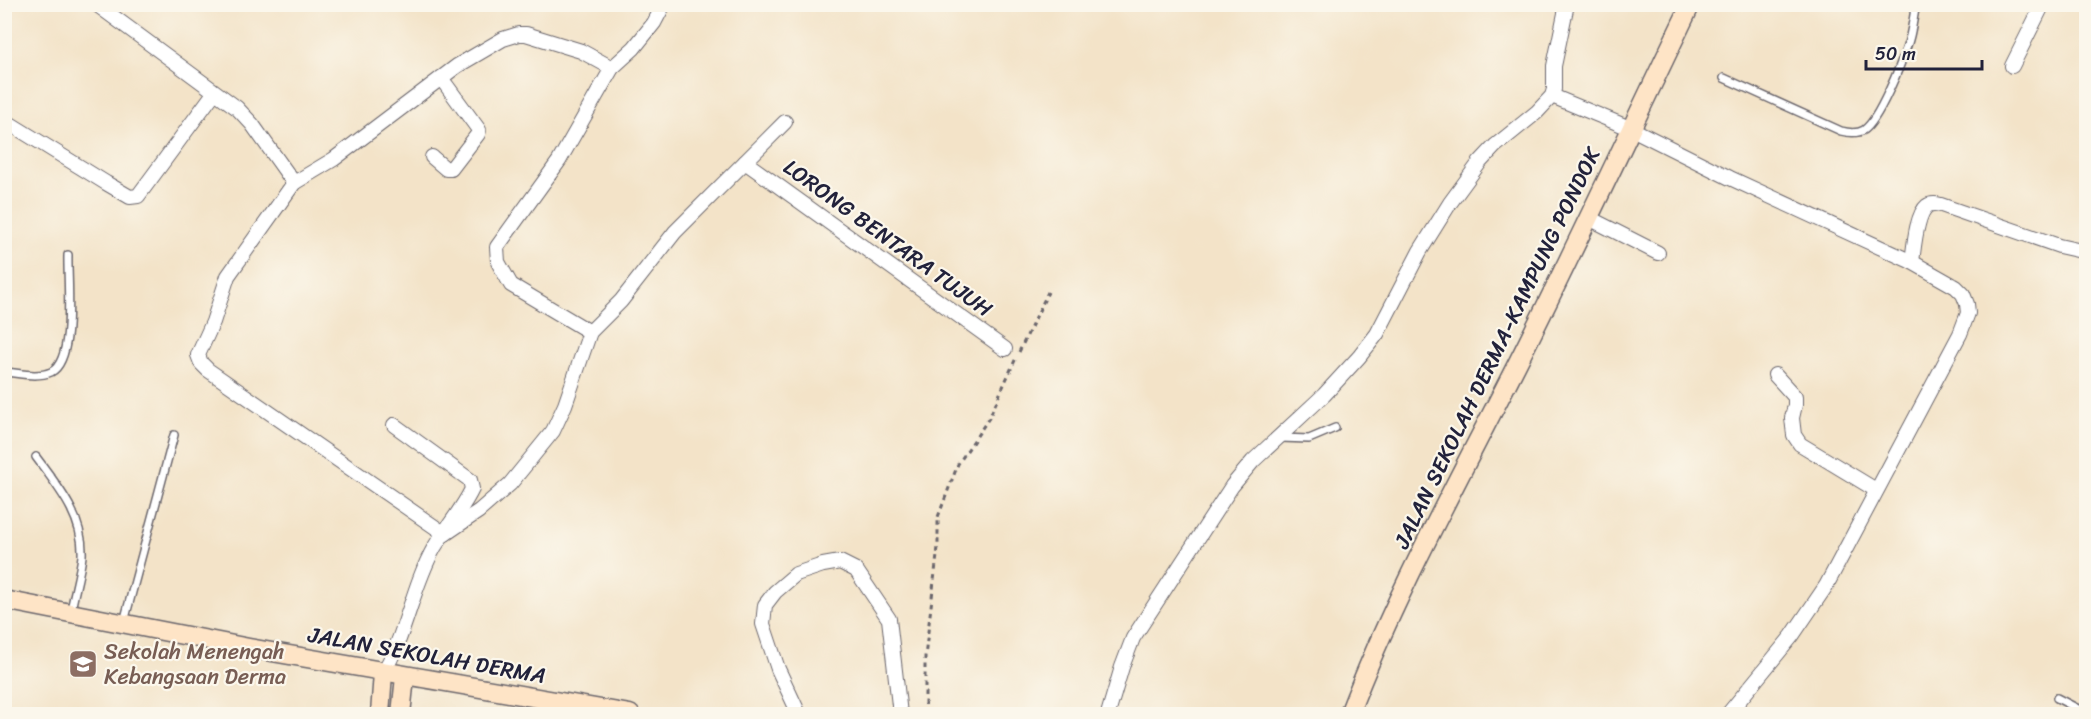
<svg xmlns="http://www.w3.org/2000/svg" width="2091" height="719" viewBox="0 0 2091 719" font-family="Sriracha,sans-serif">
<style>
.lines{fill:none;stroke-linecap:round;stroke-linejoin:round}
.lane-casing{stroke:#6b666c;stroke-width:10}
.street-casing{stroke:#6b666c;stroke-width:16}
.secondary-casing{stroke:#6b666c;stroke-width:21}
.path{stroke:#6b666c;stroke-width:3;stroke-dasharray:4.5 4.5;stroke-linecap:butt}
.lane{stroke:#fff;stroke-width:7}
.street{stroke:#fff;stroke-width:14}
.secondary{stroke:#fee4c6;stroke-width:18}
.labels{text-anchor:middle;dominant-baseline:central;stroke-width:4.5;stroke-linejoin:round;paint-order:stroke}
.street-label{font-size:22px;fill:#22223b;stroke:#fbf7ec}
.education-label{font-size:22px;fill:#785e54;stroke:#fbf7ec;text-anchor:start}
</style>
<rect width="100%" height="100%" fill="#fbf7ec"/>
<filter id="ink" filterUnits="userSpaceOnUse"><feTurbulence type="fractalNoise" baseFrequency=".0167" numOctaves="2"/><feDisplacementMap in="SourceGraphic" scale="12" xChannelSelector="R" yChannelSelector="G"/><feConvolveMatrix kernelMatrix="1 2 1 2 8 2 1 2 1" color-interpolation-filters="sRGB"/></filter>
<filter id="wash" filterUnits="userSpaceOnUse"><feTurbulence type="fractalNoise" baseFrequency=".008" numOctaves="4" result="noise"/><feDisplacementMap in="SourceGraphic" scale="24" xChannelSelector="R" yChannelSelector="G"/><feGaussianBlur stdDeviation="1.35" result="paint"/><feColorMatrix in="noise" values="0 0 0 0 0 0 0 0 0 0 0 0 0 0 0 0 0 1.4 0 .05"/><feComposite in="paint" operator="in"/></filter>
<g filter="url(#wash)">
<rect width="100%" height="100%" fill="#f3e3c8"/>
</g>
<g filter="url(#ink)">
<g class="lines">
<!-- lane casing -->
<g class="lane-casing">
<g id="lane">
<path d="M1724,78L1841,131C1849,133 1857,134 1864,130C1879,120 1901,64 1907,46C1912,33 1913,18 1916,4"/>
<path d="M4,274L7,255"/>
<path d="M4,372C19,373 37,378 51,372C76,360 67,280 68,255"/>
<path d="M1281,438L1309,439L1335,428"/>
<path d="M36,457C58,487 84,517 82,556C80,574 74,593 71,611"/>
<path d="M124,622L174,435"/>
<path d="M2057,698L2086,713"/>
</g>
</g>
<!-- street casing -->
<g class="street-casing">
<g id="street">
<path d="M96,4L237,108L252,124L294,183"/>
<path d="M2012,66L2043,4"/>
<path d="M1552,96L1632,129L1730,178L1912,262L1956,287L1963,294L1967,304L1968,313L1960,334L1826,586L1792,636L1728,714"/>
<path d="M4,120L106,183L130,197L138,196L214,93"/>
<path d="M432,157L446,169H451L478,134L479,130L441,78"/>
<path d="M745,162L1005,349"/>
<path d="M1589,218L1658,253"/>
<path d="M1912,262C1914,248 1916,215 1927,206C1931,203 1937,204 1941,205L2059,246L2086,252"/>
<path d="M590,332L511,285L498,262L497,247L559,161L612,68L634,48L654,23L664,4"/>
<path d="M1775,375L1795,397V405L1792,418L1794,435L1800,444L1876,490"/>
<path d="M445,534L208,370L201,363L198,355L213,322L228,276L294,183L334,159L457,66L503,39L519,34H526L581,51L612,68"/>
<path d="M445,534L479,511L510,484L553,431L565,405L590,332L621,301L675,232L785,122"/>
<path d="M383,673C406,635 412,587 434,548C446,528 462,510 472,489L470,480L394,425"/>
<path d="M799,714L778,669L763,624L765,605L775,592L796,574L823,565L840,562L856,570L889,619L900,714"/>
<path d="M1108,714L1122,667L1133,638L1232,486L1253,461L1324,395L1359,357L1377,334L1420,251L1450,203L1480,162L1495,146L1537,112L1552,96L1554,89V66L1567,4"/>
</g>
</g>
<!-- secondary casing -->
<g class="secondary-casing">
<g id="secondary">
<path d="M4,600L249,648L630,714"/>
<path d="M380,714L383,673"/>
<path d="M401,714L405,677"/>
<path d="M1349,714C1395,594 1459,479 1517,364C1577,245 1633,124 1691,4"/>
</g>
</g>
<!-- path -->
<g class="path">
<path d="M1019,352L1048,292"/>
<path d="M925,714V657L938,547V517L958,464L989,418L1016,358"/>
</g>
<!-- lane -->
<use href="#lane" class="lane"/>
<!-- street -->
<use href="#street" class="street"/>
<!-- secondary -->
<use href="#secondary" class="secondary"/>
</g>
</g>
<!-- icons -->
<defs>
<g id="school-square" transform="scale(1.5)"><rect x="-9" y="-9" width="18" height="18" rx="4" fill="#8d6e63" stroke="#fbf7ec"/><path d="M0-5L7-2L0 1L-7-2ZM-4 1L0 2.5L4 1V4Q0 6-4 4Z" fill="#fff"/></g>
</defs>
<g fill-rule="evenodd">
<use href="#school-square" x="83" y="664"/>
</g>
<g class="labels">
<!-- street labels -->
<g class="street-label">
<text transform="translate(888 238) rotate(36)">LORONG BENTARA TUJUH</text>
<text transform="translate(1497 348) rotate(-64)">JALAN SEKOLAH DERMA-KAMPUNG PONDOK</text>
<text transform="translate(427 655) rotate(10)">JALAN SEKOLAH DERMA</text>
</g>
<!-- education labels -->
<g class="education-label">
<text x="104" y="651">Sekolah Menengah<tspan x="104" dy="25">Kebangsaan Derma</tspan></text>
</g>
</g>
<!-- margin -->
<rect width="2091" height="719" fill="none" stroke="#fbf7ec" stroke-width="24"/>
<!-- scale -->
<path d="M1866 60v9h116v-9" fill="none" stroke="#22223b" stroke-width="3"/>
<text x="1875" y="60" font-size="18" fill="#22223b" stroke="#fbf7ec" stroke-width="4.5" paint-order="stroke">50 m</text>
</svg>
